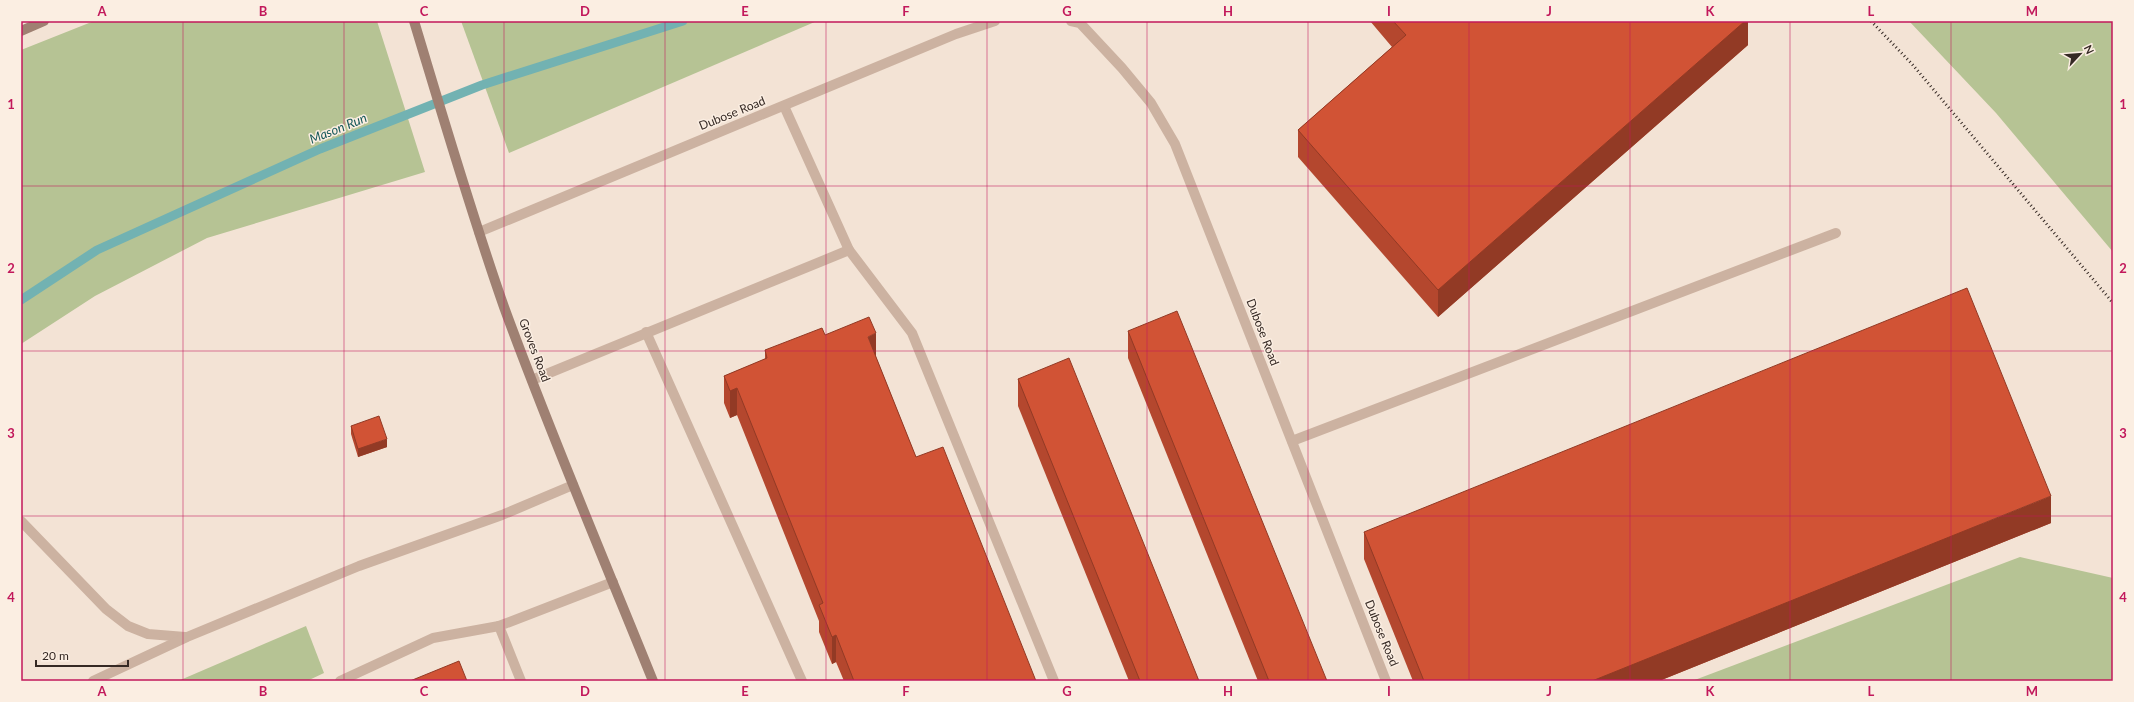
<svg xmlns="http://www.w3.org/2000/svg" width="2134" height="702" viewBox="0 0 2134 702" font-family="Lato,sans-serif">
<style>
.green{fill:#b6c394}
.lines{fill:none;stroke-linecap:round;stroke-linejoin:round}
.stream{stroke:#72b2b2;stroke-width:9}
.lane{stroke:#ccb2a1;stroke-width:10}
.street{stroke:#ccb2a1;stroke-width:10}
.secondary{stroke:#9f8072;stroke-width:10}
.rail{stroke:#352924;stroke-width:3;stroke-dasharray:1 3;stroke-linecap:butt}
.wall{fill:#b4472e}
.shaded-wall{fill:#923a25}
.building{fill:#d15335;stroke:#923a25}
.grid{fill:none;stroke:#c2185b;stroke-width:1;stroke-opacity:0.55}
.labels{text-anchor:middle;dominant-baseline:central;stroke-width:3;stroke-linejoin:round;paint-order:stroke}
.street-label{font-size:12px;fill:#352924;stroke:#fbeee2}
.water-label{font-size:13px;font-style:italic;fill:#17595a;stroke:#fbeee2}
.neatline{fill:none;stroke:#c2185b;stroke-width:1.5}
.grid-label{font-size:13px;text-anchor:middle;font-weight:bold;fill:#c2185b}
</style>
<rect width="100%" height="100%" fill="#f3e3d5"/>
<!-- green -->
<g class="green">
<path d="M94,21H377L425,172L207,238L95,296L21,344V50Z"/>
<path d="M461,21H817L509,153Z"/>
<path d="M1909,21H2113V252L1996,113Z"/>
<path d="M2020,557L2113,578V681H1692Z"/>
<path d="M306,626L324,673L307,681H178Z"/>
</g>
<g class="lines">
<!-- stream -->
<path class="stream" d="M21,300L97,250L320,149L482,85L683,21"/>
<!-- lane -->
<g class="lane">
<path d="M849,250L912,333L1054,681"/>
<path d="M646,332L802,681"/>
<path d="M532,380L849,250L784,106"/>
<path d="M1292,441L1836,233"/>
<path d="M21,521L106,609L128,626L148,634L185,637"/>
<path d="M93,681L187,637L359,566L502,515L573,485"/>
<path d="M340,681L433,638L499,626"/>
<path d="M521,681L499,626L613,582"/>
</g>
<!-- street -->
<g class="street">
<path d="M1071,21L1080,23L1122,68L1151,103L1175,144L1386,681"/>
<path d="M479,232L956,34L995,21"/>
</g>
<!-- secondary -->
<g class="secondary">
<path d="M414,21C443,117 471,213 504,307C550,433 603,557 653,681"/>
<path d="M21,31L44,21"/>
</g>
<!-- rail -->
<path class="rail" d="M1871,21L1912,64L2113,303"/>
</g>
<!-- wall -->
<g class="wall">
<path d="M1370,21H1748V45L1438,317L1298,157V130L1392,47Z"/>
<path d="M1128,331L1327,681H1258L1128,358Z"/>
<path d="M825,335L876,357L916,457L1036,681H844L836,662L832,664L819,632V621L737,415L730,418L724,403V376L765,359V350Z"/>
<path d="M1018,379L1199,681H1129L1018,406Z"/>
<path d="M351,426L387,447L358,457L351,434Z"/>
<path d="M2051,523L1659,681H1413L1364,559V532Z"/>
</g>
<!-- shaded-wall -->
<g class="shaded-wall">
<path d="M1745,21H1748V45L1438,317V290Z"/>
<path d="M876,333V360L868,337Z"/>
<path d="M737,388V415L730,418V391Z"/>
<path d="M387,439V447L358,457V449Z"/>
<path d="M2051,496V523L1659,681H1592Z"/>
<path d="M836,635V662L832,664V637Z"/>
</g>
<!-- building -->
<g class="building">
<path d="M1393,21H1745L1438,290L1298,130L1406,35Z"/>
<path d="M1967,288L2051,496L1592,681H1424L1364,532Z"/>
<path d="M1177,311L1327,681H1269L1128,331Z"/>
<path d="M869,317L876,333L868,337L916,457L943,447L1036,681H854L836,635L832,637L819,605L823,603L737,388L730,391L724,376L767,358L765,350L822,328L825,335Z"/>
<path d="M1069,358L1199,681H1140L1018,379Z"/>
<path d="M379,416L387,439L358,449L351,426Z"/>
<path d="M459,661L467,681H410Z"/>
</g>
<!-- grid -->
<path class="grid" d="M183,21V681M344,21V681M504,21V681M665,21V681M826,21V681M987,21V681M1147,21V681M1308,21V681M1469,21V681M1630,21V681M1790,21V681M1951,21V681M21,186H2113M21,351H2113M21,516H2113"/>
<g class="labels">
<!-- street labels -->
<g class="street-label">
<text transform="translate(732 113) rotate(-22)">Dubose Road</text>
<text transform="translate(1263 332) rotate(69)">Dubose Road</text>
<text transform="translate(535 350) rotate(69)">Groves Road</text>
<text transform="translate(1382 633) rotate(68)">Dubose Road</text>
</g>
<!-- water labels -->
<g class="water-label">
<text transform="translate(338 128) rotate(-22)">Mason Run</text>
</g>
</g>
<!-- border -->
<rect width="2134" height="702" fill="none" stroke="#fbeee2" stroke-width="44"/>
<!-- north arrow -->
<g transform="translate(2080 54) rotate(64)" stroke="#fbeee2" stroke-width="3" paint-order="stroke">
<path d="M0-3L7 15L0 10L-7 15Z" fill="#352924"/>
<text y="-6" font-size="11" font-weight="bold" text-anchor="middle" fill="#352924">N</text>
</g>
<!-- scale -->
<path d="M36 660v6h92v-6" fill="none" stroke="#352924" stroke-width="2"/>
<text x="42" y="660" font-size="12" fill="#352924" stroke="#fbeee2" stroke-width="3" paint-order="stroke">20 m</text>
<rect x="22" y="22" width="2090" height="658" class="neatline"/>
<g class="grid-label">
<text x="102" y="16">A</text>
<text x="263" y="16">B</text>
<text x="424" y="16">C</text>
<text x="585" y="16">D</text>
<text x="745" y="16">E</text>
<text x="906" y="16">F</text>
<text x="1067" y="16">G</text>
<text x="1228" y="16">H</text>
<text x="1389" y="16">I</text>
<text x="1549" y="16">J</text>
<text x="1710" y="16">K</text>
<text x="1871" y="16">L</text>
<text x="2032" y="16">M</text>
<text x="11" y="109">1</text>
<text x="2123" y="109">1</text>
<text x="11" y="273">2</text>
<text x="2123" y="273">2</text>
<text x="11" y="438">3</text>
<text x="2123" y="438">3</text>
<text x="11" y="602">4</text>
<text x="2123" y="602">4</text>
<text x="102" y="696">A</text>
<text x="263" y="696">B</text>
<text x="424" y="696">C</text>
<text x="585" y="696">D</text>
<text x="745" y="696">E</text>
<text x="906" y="696">F</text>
<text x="1067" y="696">G</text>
<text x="1228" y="696">H</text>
<text x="1389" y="696">I</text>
<text x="1549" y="696">J</text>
<text x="1710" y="696">K</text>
<text x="1871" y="696">L</text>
<text x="2032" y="696">M</text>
</g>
</svg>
